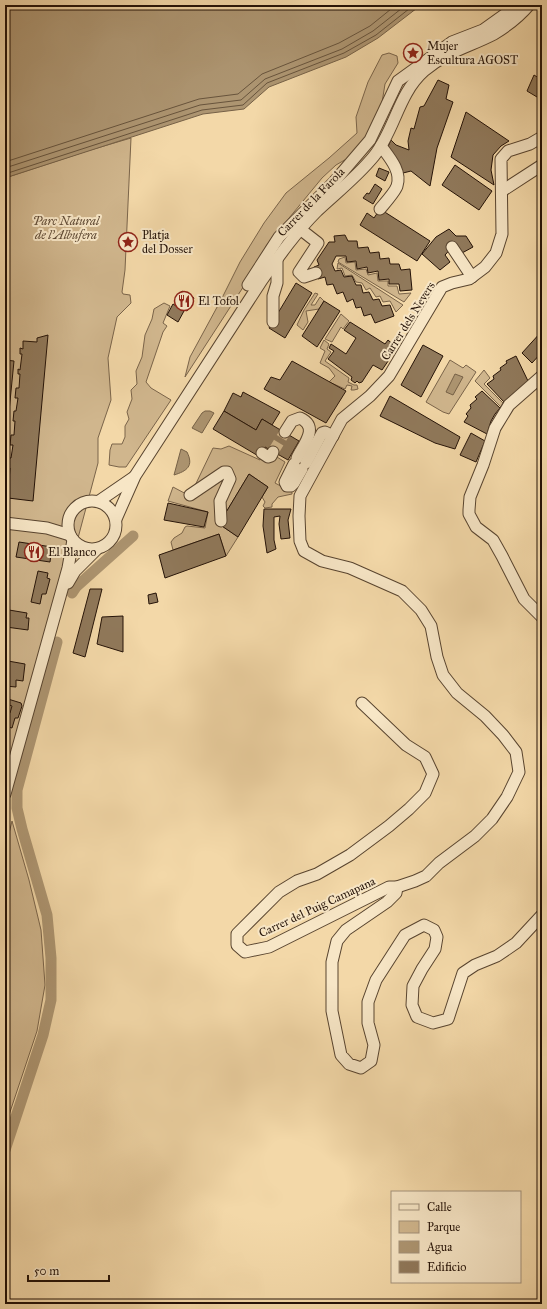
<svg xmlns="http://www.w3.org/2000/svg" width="547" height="1309" viewBox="0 0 547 1309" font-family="'IM FELL Great Primer',serif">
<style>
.green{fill:#d0b68d;stroke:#7a644a}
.water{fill:#ad9571;stroke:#766147}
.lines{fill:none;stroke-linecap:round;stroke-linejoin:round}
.shore{stroke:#68543c;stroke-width:1}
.canal{stroke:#ad9571;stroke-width:11}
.building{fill:#90795b;stroke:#241207}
.minor-tunnel{stroke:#d4ba90;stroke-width:11;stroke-dasharray:11 5.5;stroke-linecap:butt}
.minor-casing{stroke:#58442f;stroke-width:13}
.minor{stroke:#f7e6c6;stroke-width:11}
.labels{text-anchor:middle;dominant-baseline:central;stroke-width:4;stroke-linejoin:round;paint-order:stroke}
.poi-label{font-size:12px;fill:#241207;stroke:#f7e6c6;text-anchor:start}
.street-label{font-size:12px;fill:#241207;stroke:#f7e6c6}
.park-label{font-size:12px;font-style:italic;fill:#604b36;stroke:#f7e6c6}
</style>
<rect width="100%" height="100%" fill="#f3d8a8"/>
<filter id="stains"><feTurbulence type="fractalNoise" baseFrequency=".005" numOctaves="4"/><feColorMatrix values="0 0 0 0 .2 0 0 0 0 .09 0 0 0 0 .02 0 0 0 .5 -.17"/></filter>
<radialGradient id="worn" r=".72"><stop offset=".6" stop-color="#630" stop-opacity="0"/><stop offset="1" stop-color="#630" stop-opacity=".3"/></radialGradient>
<!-- green -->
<g class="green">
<path d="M389,53L397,56L398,63L385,84L381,109L366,136L355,154L336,165L322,178L266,246L260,261L185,377L190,357L222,298L240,262L264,223L286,193L329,158L357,133L356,117L368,82L382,55Z"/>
<path d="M131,138L125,270L122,292L123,294L130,295L131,303L117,317L108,358L111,400L98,438V463L10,793L5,819V178L87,151Z"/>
<path d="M345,257L346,263L355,262L356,270L366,269L368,275L377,273L378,281H388V286H397L399,294L411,293L404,302L338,262L339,259Z"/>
<path d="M338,263L403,305L396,312L390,301L383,302L380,296L376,297L370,288L366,290L362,283L356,282L352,275L345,276L342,268L337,269Z"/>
<path d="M315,293L318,294L311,305H315L320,297L324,301L319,309L306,311L308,322L303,330L297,325L304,310Z"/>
<path d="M164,303L170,306L163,323L167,326L163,332L146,382L151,388L171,400L126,467H119L109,465L110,450L112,444H122L125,437V426L129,419L127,412L132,399L131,390L137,384L136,371L142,357L145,335L152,319L154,309Z"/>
<path d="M341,314L349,321L343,329L341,327L332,342L325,339Z"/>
<path d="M324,340L329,344L327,349L331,352L325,361L349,378L348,382L354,385H357L358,389L354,390H351L352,386L347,385L345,389L329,382L335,376L329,368L320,363L325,351L320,348Z"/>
<path d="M450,360L463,368L466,365L476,372L449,414L443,412L426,402Z"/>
<path d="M484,370L490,378L484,384L503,403L501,407L475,381Z"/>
<path d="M229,446L260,460L264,449L285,462L275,483L292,492V494L278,497L272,504V507L265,508L263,506L265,502L262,497L268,487L249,474L219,524L238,537L226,556L219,534L173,550L171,542L174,538L182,533L185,527L187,526L205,528L208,512L168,501L173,487L190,496L213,448L221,449Z"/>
<path d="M12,821L29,880L41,930L45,985L37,1031L5,1127V850Z"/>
</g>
<!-- water -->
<g class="water">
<path d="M5,5H421L378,38L346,57L269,87L244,109L203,114L5,178Z"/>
<path d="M455,374L463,377L453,395L446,392Z"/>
<path d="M205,411H210L214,413L202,433L192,428L202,413Z"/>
<path d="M181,449L187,452C194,466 187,471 174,475Z"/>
</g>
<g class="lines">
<!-- shore -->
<g class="shore">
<path d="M5,162L199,99L238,94L262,74L339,43L370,26L396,5"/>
<path d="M5,168L200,105L241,100L265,79L342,49L373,31L406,5"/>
<path d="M5,174L202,110L243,105L267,83L344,53L376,35L414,5"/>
</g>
<!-- canal -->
<g class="canal">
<path d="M72,593L76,587L133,536"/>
<path d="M5,1150L43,1035L51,1000V958L47,915L22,829L17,808V790L57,642"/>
</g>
</g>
<!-- building -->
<g class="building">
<path d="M534,75L542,80V100L527,91Z"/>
<path d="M438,80L449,85L446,99L453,102L437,148L430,186L411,171L399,174L386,151L391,140L396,145L409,150L408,141L411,128L414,129L420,107L424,106Z"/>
<path d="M466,112L509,141L501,146L493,155L491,170L494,185L451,157Z"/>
<path d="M455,165L492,191L479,210L442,185Z"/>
<path d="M379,168L389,172L385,181L376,176Z"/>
<path d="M375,184L382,189L373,204L363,198L367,193L369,194Z"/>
<path d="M380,209L430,241L417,261L360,225L367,213L374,218Z"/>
<path d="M449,229L456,236H466L473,247L462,253L454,245L445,255L450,262L440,270L422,254L436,237Z"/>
<path d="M345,235L348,241H357L358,248L368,247L370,253L379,252L380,259L389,258L390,264H399L401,270L410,269L412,290L400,291L399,284H389V279L379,280L378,271L368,273L367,267L357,269L356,261L347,262L346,256H336L332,264L335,271L341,270L344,277L352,276L356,285H361L363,293L369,292L373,300L379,299L382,306L390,305L394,316L375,323L371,314L364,316L361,307L356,308L353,299L347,302L343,292L337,294L333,284L327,285L325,277L318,279L314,267L319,265L317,260L329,242H335L334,236Z"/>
<path d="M296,283L312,293L285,338L269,328Z"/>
<path d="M182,291L194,298L187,311L175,304Z"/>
<path d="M324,301L340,311L317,347L302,336Z"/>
<path d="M173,304L184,311L178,322L167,315Z"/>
<path d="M350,322L385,344L388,340L397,348L382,370L373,365L362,382L359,383L357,381L355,383L351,380L352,377L328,359L334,351L329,348L331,344L346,354L356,338L344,330Z"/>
<path d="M542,331V352L532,363L522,353Z"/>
<path d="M48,335L33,501L8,498V491H6V482H9L10,468H8L9,458H11L13,445H10L11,435H14L15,421H13L14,411H16L18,398H15L16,388H19L20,374H18V369L20,370L22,354H20V348L23,349V341L37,342V338Z"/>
<path d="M423,345L443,356L421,397L401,385Z"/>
<path d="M516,356L528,381L504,402L487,384L494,379L493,376L501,370L500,368L507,363L506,361Z"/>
<path d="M5,360L14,361L5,452Z"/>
<path d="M292,361L346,391L326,423L264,389L271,377L280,380Z"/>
<path d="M482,391L500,408L495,414L491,421L487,434L464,422L468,416L466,414L471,408L470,405L477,399L475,397Z"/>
<path d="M243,392L280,412L272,425L262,419L256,430L224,411L233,393L241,397Z"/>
<path d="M390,396L460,437L455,449L435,443L380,416Z"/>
<path d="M224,411L256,430L262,419L299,441L288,460L265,447L260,457L213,429Z"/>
<path d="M471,433L485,441L476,462L460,455Z"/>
<path d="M249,474L268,487L238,537L219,524Z"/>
<path d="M168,503L208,512L204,527L164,520Z"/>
<path d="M264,509H291L288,520L290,538L281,539L279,524L280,516L274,517V540L276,549L267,553L263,526Z"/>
<path d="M219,534L226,556L165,578L159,555Z"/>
<path d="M19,542L52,547L50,562L16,557Z"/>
<path d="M38,571L48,573L47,578L50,579L46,594H42L40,604L31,602Z"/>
<path d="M90,589H102L85,657L73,653Z"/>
<path d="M156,593L158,602L149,604L148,595Z"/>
<path d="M9,610L27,613L26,618H29L28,630L6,627Z"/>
<path d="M123,616V652L97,644L102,617Z"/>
<path d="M8,661L25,664L23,681L16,680V687L5,686V674H7Z"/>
<path d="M8,699L21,703L22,706L18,718H15L12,728L5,726V711L10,713L12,706L6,704Z"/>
</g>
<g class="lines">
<!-- minor-tunnel -->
<path class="minor-tunnel" d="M273,452L285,432"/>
<!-- minor casing -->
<g class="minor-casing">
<g id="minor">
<path d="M502,191L542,165"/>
<path d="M380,209C385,203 395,192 397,186C402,171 389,157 381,146"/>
<path d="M300,229L318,243L299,272L304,277L316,273"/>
<path d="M452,247L472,277"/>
<path d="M248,285L279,237L334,182L370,140L398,81L452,42L483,30L514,8L516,5"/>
<path d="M273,322V296L277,283V259"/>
<path d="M542,376L509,405L495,428L483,465L470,497L469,510V514L476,527L493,540L502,556L524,599L542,617"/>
<path d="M285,432L292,421L300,418C320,427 303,445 297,458"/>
<path d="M262,453L268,457L271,456L273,452"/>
<path d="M306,463L322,433L325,432L333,436"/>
<path d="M294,464L285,482L287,486H291L294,483L302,469"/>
<path d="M190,495L224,472H227L230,479L220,501L221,521"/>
<circle cx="92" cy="525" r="24"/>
<path d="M99,501L134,477"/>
<path d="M116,519L135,476L262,280C279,256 296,232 317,211C336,193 357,177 374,156C395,130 398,94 424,71C447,51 469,47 494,34C507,26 519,17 529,5"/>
<path d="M5,523L47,528L70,535"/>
<path d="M68,583L75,571L97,549"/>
<path d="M362,703L406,745L425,757L433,774L425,793L409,809L389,826L350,855L317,874L297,881L279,892L237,934V945L245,952L269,947L389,887H397L415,881L426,876L439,863L475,836L492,819L507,797L519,772L516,752L503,735L485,716L457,693L443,675L437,657L431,626L421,610L402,591L350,568L322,561L304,551L300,541L299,516L300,496L342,419L370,396L389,376L442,287L452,283L469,279L485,267L496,253L502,234L501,159L508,151L530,144L542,137"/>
<path d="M5,794L68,568L73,540"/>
<path d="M397,887L396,893L387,902L346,930L337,941L332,962V1011L341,1055L349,1064L361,1068L371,1061L374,1045L368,1023V1002L376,980L405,935L424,925L434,930L437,937L435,949L422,969L413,986L412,1005L417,1017L433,1023L448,1019L463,973L475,965L497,956L516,943L542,915"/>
</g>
</g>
<!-- minor -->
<use href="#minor" class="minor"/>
</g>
<!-- icons -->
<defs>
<g id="sight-ring" transform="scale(1)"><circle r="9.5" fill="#f7e6c6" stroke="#8f2418" stroke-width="1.5"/><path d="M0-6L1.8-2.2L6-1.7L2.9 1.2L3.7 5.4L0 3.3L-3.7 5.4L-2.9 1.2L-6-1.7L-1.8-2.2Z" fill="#8f2418"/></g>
<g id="restaurant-ring" transform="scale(1)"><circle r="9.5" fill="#f7e6c6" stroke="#8f2418" stroke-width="1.5"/><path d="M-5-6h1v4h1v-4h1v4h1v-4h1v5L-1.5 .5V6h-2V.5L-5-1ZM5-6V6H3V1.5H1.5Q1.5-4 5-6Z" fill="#8f2418"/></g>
</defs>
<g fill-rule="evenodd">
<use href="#sight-ring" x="413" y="53"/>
<use href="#sight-ring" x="128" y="242"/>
<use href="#restaurant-ring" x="184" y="301"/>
<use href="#restaurant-ring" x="34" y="552"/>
</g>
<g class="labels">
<!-- poi labels -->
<g class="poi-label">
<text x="427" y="46">Mujer<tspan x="427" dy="14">Escultura AGOST</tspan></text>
<text x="142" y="235">Platja<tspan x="142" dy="14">del Dosser</tspan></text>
<text x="198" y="301">El Tofol</text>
<text x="48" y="552">El Blanco</text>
</g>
<!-- street labels -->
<g class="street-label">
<text transform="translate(311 202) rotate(-46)">Carrer de la Farola</text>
<text transform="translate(408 321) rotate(-58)">Carrer dels Nevers</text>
<text transform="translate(317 907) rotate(-25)">Carrer del Puig Camapana</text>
</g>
<!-- park labels -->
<g class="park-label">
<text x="66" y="221">Parc Natural<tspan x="66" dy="14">de l'Albufera</tspan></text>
</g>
</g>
<!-- margin -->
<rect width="547" height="1309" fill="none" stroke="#f3d8a8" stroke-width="20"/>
<rect x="6" y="6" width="535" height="1297" fill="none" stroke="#241207" stroke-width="2"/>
<rect x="10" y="10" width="527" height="1289" fill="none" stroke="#241207"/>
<!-- legend -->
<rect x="391" y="1191" width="130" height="92" fill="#f7e6c6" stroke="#a3917a"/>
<rect x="399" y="1204" width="20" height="6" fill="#f7e6c6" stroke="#a3917a"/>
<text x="427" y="1211" font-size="12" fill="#241207">Calle</text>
<rect x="399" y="1221" width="20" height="12" fill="#d0b68d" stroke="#a3917a"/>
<text x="427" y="1231" font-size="12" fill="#241207">Parque</text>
<rect x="399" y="1241" width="20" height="12" fill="#ad9571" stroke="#a3917a"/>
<text x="427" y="1251" font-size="12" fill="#241207">Agua</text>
<rect x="399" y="1261" width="20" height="12" fill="#90795b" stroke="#a3917a"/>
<text x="427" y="1271" font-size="12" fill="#241207">Edificio</text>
<!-- scale -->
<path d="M28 1275v6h81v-6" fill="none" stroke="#241207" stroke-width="2"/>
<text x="34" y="1275" font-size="12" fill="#241207" stroke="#f7e6c6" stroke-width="3" paint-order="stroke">50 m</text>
<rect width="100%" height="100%" filter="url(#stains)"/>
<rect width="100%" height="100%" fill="url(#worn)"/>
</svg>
